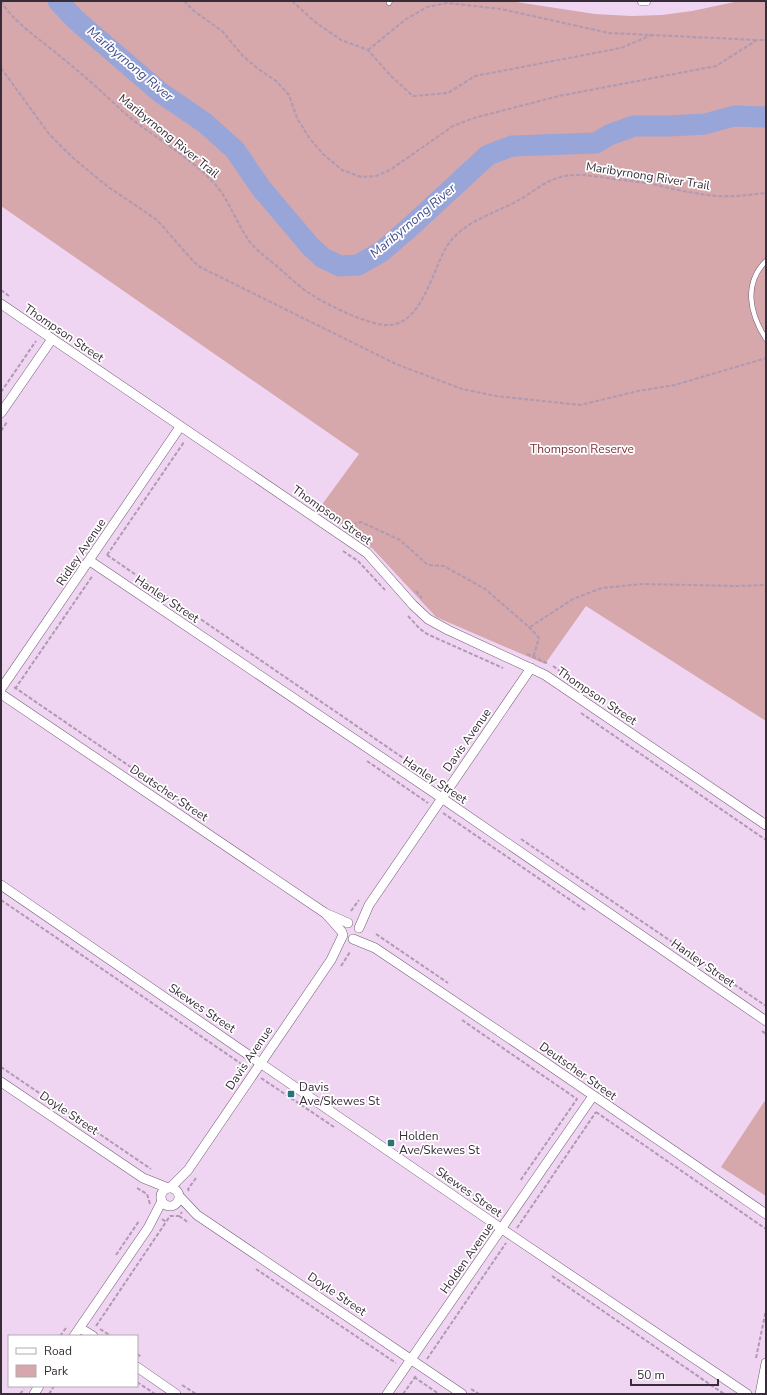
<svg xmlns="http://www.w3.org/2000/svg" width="767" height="1395" viewBox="0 0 767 1395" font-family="'Nunito Sans',sans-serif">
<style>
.green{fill:#d6a7ab}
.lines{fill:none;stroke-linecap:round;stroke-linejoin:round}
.river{stroke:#98a5d9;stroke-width:21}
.service-casing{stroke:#735b75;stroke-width:5.5}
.minor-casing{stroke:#735b75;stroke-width:10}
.path{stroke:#af9ab2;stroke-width:2;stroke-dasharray:4 2;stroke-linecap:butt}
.service{stroke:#fff;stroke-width:4.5}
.minor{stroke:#fff;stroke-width:9}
.poi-dot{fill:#2a7478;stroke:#fff;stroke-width:1.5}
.labels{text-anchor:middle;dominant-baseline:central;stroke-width:3.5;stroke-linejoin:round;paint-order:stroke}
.street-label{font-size:12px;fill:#372d38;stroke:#fff}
.park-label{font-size:12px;fill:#7a2d39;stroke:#fff}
.poi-label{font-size:12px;fill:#372d38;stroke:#fff;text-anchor:start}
.water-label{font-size:13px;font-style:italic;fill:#434e90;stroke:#fff}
</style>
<rect width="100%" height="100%" fill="#f0d5f3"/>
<!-- green -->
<g class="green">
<path d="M1,1H510L595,14L631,16L662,15L692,11L739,1H766V721L586,606L545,664L436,617L373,549L318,510L359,454L1,206Z"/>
<path d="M766,1099V1196L721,1167Z"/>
</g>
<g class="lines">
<!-- river -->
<path class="river" d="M58,1L76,20L161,93L205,123L235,150L261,188L310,246L323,258L340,266L358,265L381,252L409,228L488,155L512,146L596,143L609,135L634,126H669L705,124L734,116L766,117"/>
<!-- service casing -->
<g class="service-casing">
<g id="service">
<path d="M389,3L390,1"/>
<path d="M766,261C743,284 750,314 766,339"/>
</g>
</g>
<!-- minor casing -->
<g class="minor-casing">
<g id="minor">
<path d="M642,1H646"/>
<path d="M1,304L367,553L413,605L428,619L448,630L545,675L766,825"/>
<path d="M1,413L52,339"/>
<path d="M90,561L433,792L766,1021"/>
<path d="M1,689L180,427"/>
<path d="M1,694L325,913L348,923"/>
<path d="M1,885L502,1229L747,1394"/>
<path d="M327,915L342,932"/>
<path d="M359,928L369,905L531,668"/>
<path d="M353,939L375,948L549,1065L766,1214"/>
<path d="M1,1082L143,1178L168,1188"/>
<path d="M171,1187L188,1170L331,960L343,935"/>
<circle cx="170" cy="1197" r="9"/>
<path d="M180,1197L197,1215L462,1394"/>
<path d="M80,1328L93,1336"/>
<path d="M74,1336L148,1228L162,1201"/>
<path d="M137,1367L176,1394"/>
<path d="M34,1394L39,1386"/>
<path d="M387,1394L593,1096"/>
<path d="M760,1394L766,1363"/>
</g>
</g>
<!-- path -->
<g class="path">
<path d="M1,1C13,22 42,41 61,57C72,66 83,75 94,85C107,96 119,109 133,120C159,140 187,156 210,179C227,195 233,216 246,236C252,247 263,255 273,263C283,271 292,280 302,288C318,301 370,327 390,325C422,323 433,269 447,246C463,221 494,214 519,200C530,194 540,185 552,180C572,171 592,176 613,179C627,181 642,182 656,185C673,189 691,193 708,195C727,198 747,195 766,193"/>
<path d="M184,1L194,11L222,31L243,56L257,68L276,81L289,95L297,118L310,139L323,154L342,170L361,177L376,176L390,170L453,126L474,118L559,96L716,66L757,40H766"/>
<path d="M292,1L315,22L341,40L368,50L391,76L413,96L448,93L475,76L621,48L654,34"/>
<path d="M368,50L406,19L427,7L447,3L501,9L609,33L757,40"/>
<path d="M1,68L49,134L73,158L107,186L157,220L194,262L200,267L396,364L462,389L496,396L580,405L638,391L675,385L766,358"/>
<path d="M1,290L9,296"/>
<path d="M1,392L36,341"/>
<path d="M1,431L7,422"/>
<path d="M347,526L361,522L400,540L428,565L444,566L485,589L529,627L539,638L533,658"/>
<path d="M343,551L358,561L385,590"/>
<path d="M107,555L412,764"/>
<path d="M107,555L184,442"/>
<path d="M416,591L422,598"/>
<path d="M408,616L420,629L427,634L503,668"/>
<path d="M530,627L573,599L602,588L643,584L737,586L766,585"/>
<path d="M527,654L549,664"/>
<path d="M553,666L561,672"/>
<path d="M14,687L195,811"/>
<path d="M15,689L93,575"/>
<path d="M581,713L766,840"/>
<path d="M367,761L428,803"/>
<path d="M443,813L585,910"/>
<path d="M521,839L766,1006"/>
<path d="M1,900L246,1067"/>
<path d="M351,911L359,900"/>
<path d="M376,934L448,983"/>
<path d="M341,966L350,952"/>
<path d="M462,1020L577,1099L520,1181"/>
<path d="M762,1031L766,1034"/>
<path d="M1,1067L151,1169"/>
<path d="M261,1078L334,1127"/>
<path d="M596,1112L766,1229"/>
<path d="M137,1188L147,1194L150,1204"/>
<path d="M189,1191L188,1189L196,1178"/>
<path d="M468,1192L501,1214"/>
<path d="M179,1216L189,1223"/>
<path d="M162,1219L166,1222L170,1216H179L182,1212"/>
<path d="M517,1228L596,1112"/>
<path d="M116,1255L139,1221"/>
<path d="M256,1269L396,1363"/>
<path d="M552,1276L724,1394"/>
<path d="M96,1326L166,1222"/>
<path d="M100,1329L111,1336"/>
<path d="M60,1336L66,1328"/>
<path d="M137,1354L142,1357"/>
<path d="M756,1358L766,1310"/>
<path d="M427,1359L506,1243"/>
<path d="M414,1377L439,1394"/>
<path d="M137,1382L155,1394"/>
<path d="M182,1385L196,1394"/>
<path d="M471,1389L479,1394"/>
<path d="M20,1394L24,1389"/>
<path d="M49,1394L54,1386"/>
<path d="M403,1394L416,1376"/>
</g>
<!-- service -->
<use href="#service" class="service"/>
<!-- minor -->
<use href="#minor" class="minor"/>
</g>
<!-- markers -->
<g class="poi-dot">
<rect x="287" y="1090" width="8" height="8" rx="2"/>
<rect x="387" y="1139" width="8" height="8" rx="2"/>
</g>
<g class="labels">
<!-- street labels -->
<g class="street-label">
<text transform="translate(169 136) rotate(39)">Maribyrnong River Trail</text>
<text transform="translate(648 176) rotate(9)">Maribyrnong River Trail</text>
<text transform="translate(64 333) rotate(34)">Thompson Street</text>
<text transform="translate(332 515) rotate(35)">Thompson Street</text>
<text transform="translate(81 552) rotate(-56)">Ridley Avenue</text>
<text transform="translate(167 599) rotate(34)">Hanley Street</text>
<text transform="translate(597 696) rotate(34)">Thompson Street</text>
<text transform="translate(467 740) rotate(-55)">Davis Avenue</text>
<text transform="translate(435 780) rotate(34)">Hanley Street</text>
<text transform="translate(169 793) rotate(34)">Deutscher Street</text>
<text transform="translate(703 963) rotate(35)">Hanley Street</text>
<text transform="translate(202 1008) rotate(34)">Skewes Street</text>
<text transform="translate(249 1058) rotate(-56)">Davis Avenue</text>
<text transform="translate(578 1071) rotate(35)">Deutscher Street</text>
<text transform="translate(69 1113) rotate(34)">Doyle Street</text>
<text transform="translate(469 1192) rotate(35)">Skewes Street</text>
<text transform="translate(467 1258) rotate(-55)">Holden Avenue</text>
<text transform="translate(337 1294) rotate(34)">Doyle Street</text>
</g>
<!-- park labels -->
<g class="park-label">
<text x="582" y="449">Thompson Reserve</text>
</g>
<!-- poi labels -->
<g class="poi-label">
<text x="299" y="1087">Davis<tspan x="299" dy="14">Ave/Skewes St</tspan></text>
<text x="399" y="1136">Holden<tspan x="399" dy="14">Ave/Skewes St</tspan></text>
</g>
<!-- water labels -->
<g class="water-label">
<text transform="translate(130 64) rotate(40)">Maribyrnong River</text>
<text transform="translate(413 221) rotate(-40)">Maribyrnong River</text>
</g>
</g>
<!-- border -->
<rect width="767" height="1395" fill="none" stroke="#372d38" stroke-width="4"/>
<!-- legend -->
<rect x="8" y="1335" width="130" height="52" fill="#ffffff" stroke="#afabaf"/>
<rect x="16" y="1348" width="20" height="6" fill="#ffffff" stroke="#afabaf"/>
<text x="44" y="1355" font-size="12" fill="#372d38">Road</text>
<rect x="16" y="1365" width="20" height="12" fill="#d6a7ab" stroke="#afabaf"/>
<text x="44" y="1375" font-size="12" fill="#372d38">Park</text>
<!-- scale -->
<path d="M631 1379v6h87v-6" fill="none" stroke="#372d38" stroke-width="2"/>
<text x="637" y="1379" font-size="12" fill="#372d38" stroke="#ffffff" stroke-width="3" paint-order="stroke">50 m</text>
</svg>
